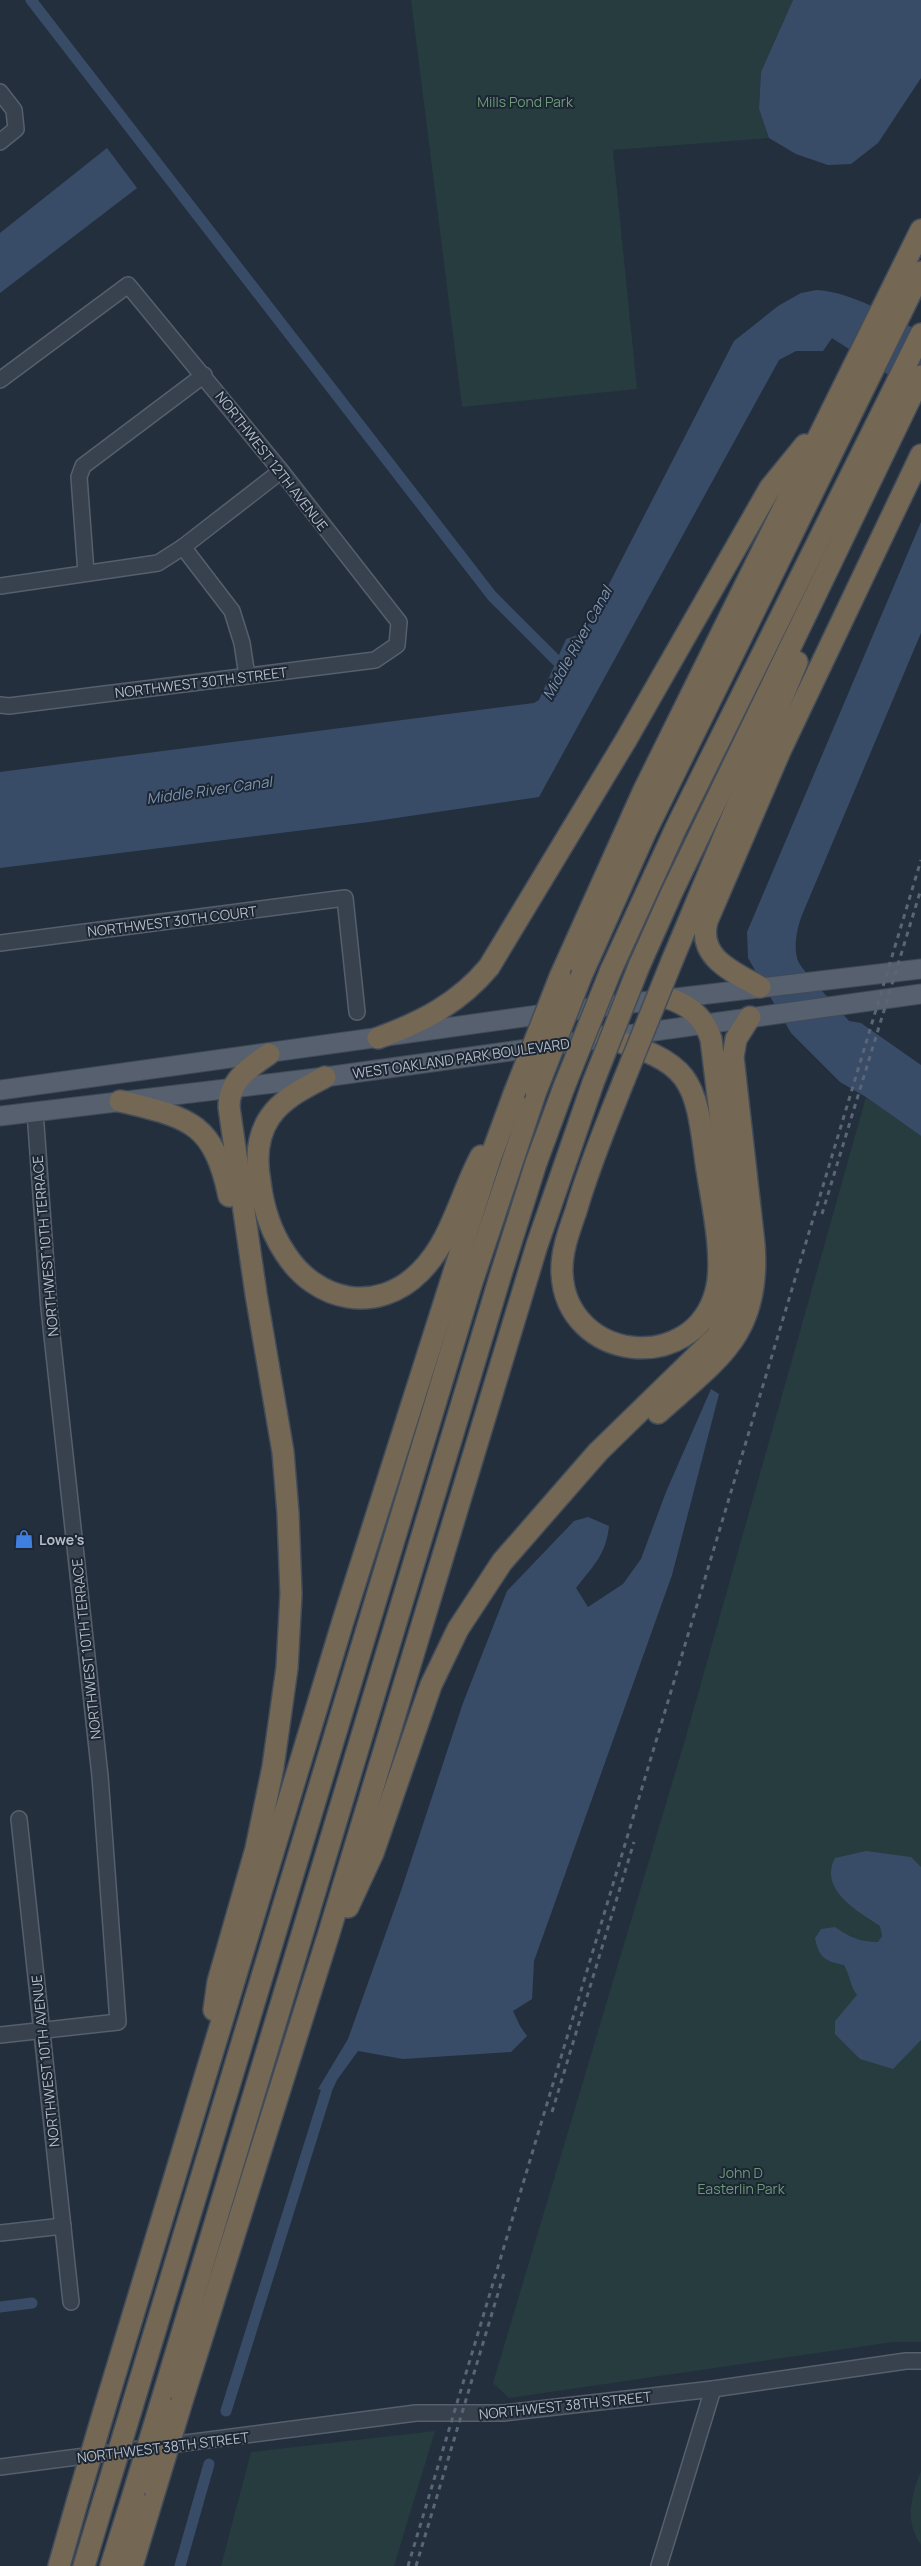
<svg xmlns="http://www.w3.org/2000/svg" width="921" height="2566" viewBox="0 0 921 2566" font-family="Manrope,sans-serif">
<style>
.green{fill:#263c3f}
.water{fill:#394c67}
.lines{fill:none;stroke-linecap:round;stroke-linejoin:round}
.canal{stroke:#394c67;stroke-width:11}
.minor-casing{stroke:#565f6c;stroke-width:18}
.major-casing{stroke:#414a57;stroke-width:21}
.highway-casing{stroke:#434c59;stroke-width:24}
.minor{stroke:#38414e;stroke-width:15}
.major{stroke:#56606e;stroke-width:19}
.highway{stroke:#746855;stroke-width:21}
.rail{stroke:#5a6575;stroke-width:3;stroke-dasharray:5 5;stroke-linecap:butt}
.highway-bridge-casing{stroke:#434c59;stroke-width:24;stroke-linecap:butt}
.highway-bridge{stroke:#746855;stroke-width:21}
.labels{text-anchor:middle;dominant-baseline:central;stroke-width:4;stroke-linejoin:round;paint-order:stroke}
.park-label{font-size:14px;fill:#6b9a76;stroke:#1d2633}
.street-label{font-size:14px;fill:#b4bcc9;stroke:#1d2633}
.poi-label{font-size:14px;font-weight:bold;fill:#b4bcc9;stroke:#1d2633;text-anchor:start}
.water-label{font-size:15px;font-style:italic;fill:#7c92b1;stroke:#1d2633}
</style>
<rect width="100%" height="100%" fill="#242f3e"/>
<!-- green -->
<g class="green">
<path d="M411,0H793L761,72L759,109L769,138L613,150L637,389L462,407Z"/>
<path d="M866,1097L921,1136V2342H893L509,2398L493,2383L685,1740Z"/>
<path d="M435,2431L394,2566H221L251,2452Z"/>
<path d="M921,2471V2545C904,2520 911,2497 921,2471Z"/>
</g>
<!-- water -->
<g class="water">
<path d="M793,0H921V78L878,143L851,164L828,165L796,154L769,138L759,109L761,72Z"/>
<path d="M107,148L137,188L0,293V233Z"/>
<path d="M817,290C855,293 888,315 921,332V396L832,338L823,351H796L779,360L539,797L369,822L0,868V772L534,703L539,700L566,639L575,636L588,625L734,341L778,306L801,293Z"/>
<path d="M921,522V633L802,915C797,928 793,947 798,961C802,971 840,1010 849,1021L861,1023L921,1065V1136L866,1097L840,1082L791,1033L748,958L747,932Z"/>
<path d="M711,1389L719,1394L672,1575L534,1961L532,1999L513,2011L520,2026L527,2036L511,2052L403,2059L358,2051L337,2080L331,2093L318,2089L348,2039L402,1888L463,1703L507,1591L574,1521L588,1517L609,1526C606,1555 593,1566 576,1588L588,1607L623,1584L641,1559L666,1492Z"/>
<path d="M866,1851L911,1857L921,1867V2040L893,2069L860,2059L835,2034V2021L857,1995C850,1986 850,1975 844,1965C825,1961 819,1958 815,1938L821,1929L835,1927C849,1937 860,1942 878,1942L882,1936L880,1926C859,1912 818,1890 835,1858Z"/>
</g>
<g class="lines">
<!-- canal -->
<g class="canal">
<path d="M31,0L492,596L566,670"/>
<path d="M0,2307L32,2303"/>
<path d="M226,2411L326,2092"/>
<path d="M180,2566L209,2464"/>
</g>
<!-- minor casing -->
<g class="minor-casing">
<g id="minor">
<path d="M0,92L14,110L16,129L0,142"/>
<path d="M0,380L128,285L281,471L399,622L397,645L375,660L9,706L0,705"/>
<path d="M183,547L232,611L242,643L247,676"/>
<path d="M86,573L79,477L83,466L204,375"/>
<path d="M0,586L158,563L183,547L281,471"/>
<path d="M0,943L345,898L357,1012"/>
<path d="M19,1819L71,2302"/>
<path d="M0,2035L118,2022L100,1776L49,1308L35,1111"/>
<path d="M0,2233L63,2226"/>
<path d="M0,2467L416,2413H504L713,2389L906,2361H921"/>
<path d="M659,2566L713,2389"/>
</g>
</g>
<!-- major casing -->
<g class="major-casing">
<g id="major">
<path d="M0,1090L574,1010L921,969"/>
<path d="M0,1116L325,1077L921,994"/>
</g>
</g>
<!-- highway casing -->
<g class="highway-casing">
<g id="highway">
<path d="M672,961L797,662"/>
<path d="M639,966L672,892L921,376"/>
<path d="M611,970L676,828L921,334"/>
<path d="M582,974L645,833L921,272"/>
<path d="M560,977L644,790L921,230"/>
<path d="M760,987C734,972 697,958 707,921L780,751L921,455"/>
<path d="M604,1037C691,1063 695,1076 706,1163C711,1199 725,1257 716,1291C694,1376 566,1362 562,1273C561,1252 569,1231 576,1211C589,1166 607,1123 624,1080"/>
<path d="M378,1038C422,1022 459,1003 489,967L626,740L770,488L805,445"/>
<path d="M325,1077C305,1088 284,1097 270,1117C257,1136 256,1160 260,1182C263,1207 271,1232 285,1253C316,1302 377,1315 420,1272C452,1240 460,1195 481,1156"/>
<path d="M120,1101C189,1118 213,1121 229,1196"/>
<path d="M658,1413C719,1358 761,1334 754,1244L733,1057L736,1039L750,1017"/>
<path d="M348,1907L373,1853L431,1685L458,1629L502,1562L598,1452L717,1336L734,1300L738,1260L711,1039C704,1017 689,1005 668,998"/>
<path d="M214,2010L218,1982L256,1849L273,1767L287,1668L291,1594L288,1513L283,1452L256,1294L229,1107C229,1080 249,1068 269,1054"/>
<path d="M182,2401L329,1933L537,1245L593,1083"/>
<path d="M161,2403L500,1277L536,1163L564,1087"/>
<path d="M132,2407L471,1285L536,1091"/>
<path d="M104,2411L343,1621L489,1162L514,1094"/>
<path d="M59,2566L78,2499"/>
<path d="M84,2566L105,2496"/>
<path d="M111,2566L134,2492"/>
<path d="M132,2566L155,2490"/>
</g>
</g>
<!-- minor -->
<use href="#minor" class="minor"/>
<!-- major -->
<use href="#major" class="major"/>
<!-- highway -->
<use href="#highway" class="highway"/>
<!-- rail -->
<g class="rail">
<path d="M822,1214L921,889"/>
<path d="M552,2112L634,1842"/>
<path d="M408,2566L921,860"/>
<path d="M416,2566L505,2270"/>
</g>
<!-- highway-bridge casing -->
<g class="highway-bridge-casing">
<g id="highway-bridge">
<path d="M624,1080L672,961"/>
<path d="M593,1083L639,966"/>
<path d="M564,1087L611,970"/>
<path d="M536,1091L582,974"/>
<path d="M514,1094L560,977"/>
<path d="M155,2490L182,2401"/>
<path d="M134,2492L161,2403"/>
<path d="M105,2496L132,2407"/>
<path d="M78,2499L104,2411"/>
</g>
</g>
<!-- highway-bridge -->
<use href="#highway-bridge" class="highway-bridge"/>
</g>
<!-- icons -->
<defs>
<g id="shop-bare" transform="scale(1.5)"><path d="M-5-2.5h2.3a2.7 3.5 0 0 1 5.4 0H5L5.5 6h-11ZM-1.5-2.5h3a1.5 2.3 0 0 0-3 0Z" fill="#3f7fe0" stroke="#1d2633" stroke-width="2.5" paint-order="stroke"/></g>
</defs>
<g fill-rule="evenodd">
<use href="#shop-bare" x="24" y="1539"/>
</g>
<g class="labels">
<!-- park labels -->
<g class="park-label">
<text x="525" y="101">Mills Pond Park</text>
<text x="741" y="2172">John D<tspan x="741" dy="16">Easterlin Park</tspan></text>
</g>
<!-- street labels -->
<g class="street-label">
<text transform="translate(272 461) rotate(52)">NORTHWEST 12TH AVENUE</text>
<text transform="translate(201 682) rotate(-7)">NORTHWEST 30TH STREET</text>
<text transform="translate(172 921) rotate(-7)">NORTHWEST 30TH COURT</text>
<text transform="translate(461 1058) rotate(-8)">WEST OAKLAND PARK BOULEVARD</text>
<text transform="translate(45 1246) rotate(-95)">NORTHWEST 10TH TERRACE</text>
<text transform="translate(86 1649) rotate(-96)">NORTHWEST 10TH TERRACE</text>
<text transform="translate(45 2061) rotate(-96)">NORTHWEST 10TH AVENUE</text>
<text transform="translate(565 2405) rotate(-6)">NORTHWEST 38TH STREET</text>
<text transform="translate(163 2447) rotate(-7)">NORTHWEST 38TH STREET</text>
</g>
<!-- poi labels -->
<g class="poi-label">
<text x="39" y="1539">Lowe's</text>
</g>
<!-- water labels -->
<g class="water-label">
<text transform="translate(577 643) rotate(-61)">Middle River Canal</text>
<text transform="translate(209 790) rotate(-8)">Middle River Canal</text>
</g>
</g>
</svg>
